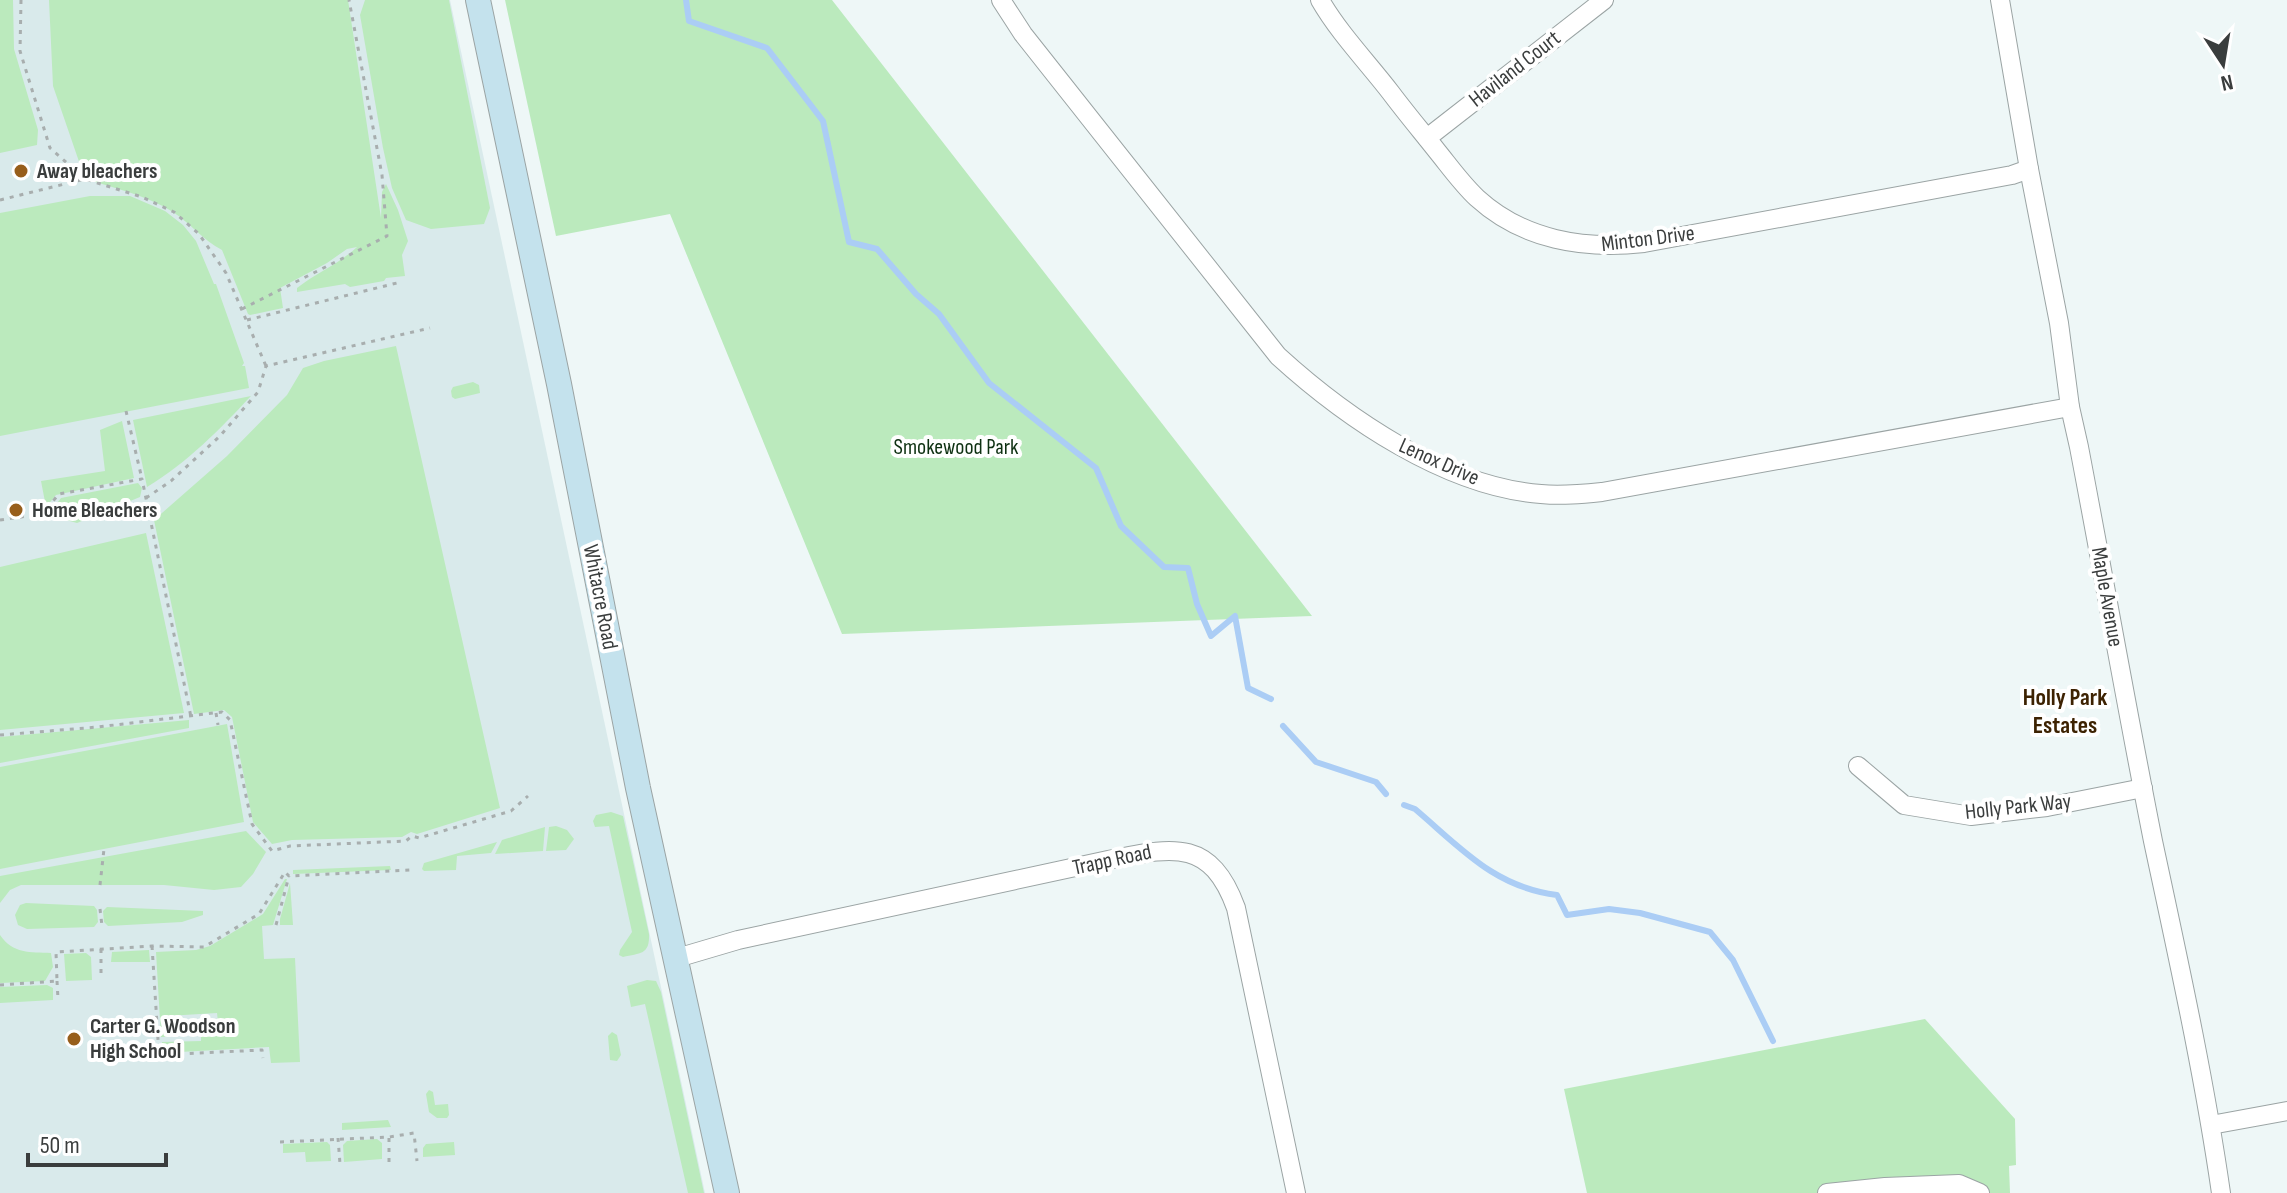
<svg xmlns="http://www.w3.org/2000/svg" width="2287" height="1193" viewBox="0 0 2287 1193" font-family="'Sofia Sans Condensed',sans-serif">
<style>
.built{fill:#d9eaeb}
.green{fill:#bbeabd}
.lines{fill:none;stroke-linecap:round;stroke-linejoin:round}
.stream{stroke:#abcdf5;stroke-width:6}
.street-casing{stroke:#9ba4a4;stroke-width:20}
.secondary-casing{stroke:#9ba4a4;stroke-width:26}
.path{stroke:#a8aeae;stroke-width:3;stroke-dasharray:4 6;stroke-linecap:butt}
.street{stroke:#fff;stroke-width:18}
.secondary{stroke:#c4e2ed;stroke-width:24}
.poi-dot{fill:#975e1b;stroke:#fff;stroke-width:3}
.labels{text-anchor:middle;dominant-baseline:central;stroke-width:8;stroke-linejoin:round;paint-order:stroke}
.street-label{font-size:22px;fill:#3a3d3d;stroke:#fff}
.poi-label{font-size:22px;font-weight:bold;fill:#3a3d3d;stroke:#fff;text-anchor:start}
.park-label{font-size:22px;fill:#0e3112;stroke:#fff}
.neighbourhood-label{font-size:24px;font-weight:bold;fill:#3d2202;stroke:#fff}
</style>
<rect width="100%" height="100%" fill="#eef7f7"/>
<!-- built -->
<path class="built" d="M0,0H450L705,1193H0Z"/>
<!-- green -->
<g class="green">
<path d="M0,0H13L14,49L38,130L37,145L0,153Z"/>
<path d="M49,0H348L381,218L382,192L386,184L398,210L408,241L402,255L405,276L386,278L384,281L350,287L345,284L297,292V288C316,273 339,264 357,247L347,249L327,263L280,288L283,308L250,315L248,314L222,250C203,240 190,223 173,212C146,195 114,188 85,179L53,86Z"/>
<path d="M365,0H449L490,208L484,224L431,229L406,220L392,188L383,148L360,15Z"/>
<path d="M505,0H832L1312,616L842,634L670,214L556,236Z"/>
<path d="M90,196H130L165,211L183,225L196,241L214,284H216L244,363L242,366H245L249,388L0,436V213Z"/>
<path d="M396,346L500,808L417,834L411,832L402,837L292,840L272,844L253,822L232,717L224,710L194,714L154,520L227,456L287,395L303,368L324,361Z"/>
<path d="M473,382L479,385L480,393L455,399L452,397L451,391L453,387Z"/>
<path d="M251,396C219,430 188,462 147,487L133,420Z"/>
<path d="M122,421L134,478L56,495L46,507L41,481L105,471L100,430Z"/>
<path d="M138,483L142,488L140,497L77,523L48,515L61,498Z"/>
<path d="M146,533L184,713L0,730V567Z"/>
<path d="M189,720V728L0,763V737Z"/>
<path d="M227,724L244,822L0,869V767Z"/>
<path d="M611,812L623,816L649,934C650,955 640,953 623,957L619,955L620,950L632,932L609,826L595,827L593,821L596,815Z"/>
<path d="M556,826L567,830L574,839L566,850L546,851L549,827Z"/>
<path d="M545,827L543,851L495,854L502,840Z"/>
<path d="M246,831L266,852L253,874L241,887L214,890L164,885H21L10,890L0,903V876Z"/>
<path d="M497,842L491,853L457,856L456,870L424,871L422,869L424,863Z"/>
<path d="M390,866L391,870L293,874V870Z"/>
<path d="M285,879H287L273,925L262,926L264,959L295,958L300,1062L271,1063L269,1047L162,1053V1042L201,1041V1034L219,1032L217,1013L167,1016L168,1037H161L156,952L196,950L210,946L263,914Z"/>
<path d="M290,883L293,925H280V919Z"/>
<path d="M26,903L94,906L97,910L98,922L94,927L27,929L18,925L15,915L20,905Z"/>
<path d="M107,907L203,911V915L182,922L108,926L104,922L103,911Z"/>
<path d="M0,935C13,954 30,952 51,953L53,967L45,981L0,983Z"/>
<path d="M149,950L150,962H111L112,952Z"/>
<path d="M86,953L91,957L92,980L66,981L64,954Z"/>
<path d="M647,980L656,981L661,992L704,1193H688L645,1004L631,1007L627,986Z"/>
<path d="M47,985L53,988V1000L0,1003V987Z"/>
<path d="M1925,1019L2015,1119L2016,1165L2009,1166L2010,1193H1587L1564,1089Z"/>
<path d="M612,1032L617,1035L621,1055L617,1061L610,1060L608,1036Z"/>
<path d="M429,1090L433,1092L435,1105L448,1104L449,1115L447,1118H437L429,1112L426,1094Z"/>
<path d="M388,1120L391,1127L342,1130V1123Z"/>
<path d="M377,1139L382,1143V1159L344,1162L343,1145L347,1141Z"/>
<path d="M327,1142L330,1145L331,1161L306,1162L305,1152L283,1153V1144Z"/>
<path d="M454,1142L455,1155L423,1157V1148L426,1144Z"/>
</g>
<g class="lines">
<!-- stream -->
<g class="stream">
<path d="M686,0L689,21L767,48L823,121L849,242L877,249L916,294L939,314L989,383L1096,468L1121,526L1164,567L1188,568L1197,604L1211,636L1235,616L1248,688L1271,699"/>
<path d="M1283,726L1316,762L1376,782L1386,794"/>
<path d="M1404,805L1415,809C1461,848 1494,887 1557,895L1567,915L1609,909L1640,913L1710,932L1733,960L1773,1041"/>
</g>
<!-- street casing -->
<g class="street-casing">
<g id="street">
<path d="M1001,0L1023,34L1278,356C1346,418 1446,487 1541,494C1562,496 1582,494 1602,492L2070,407"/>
<path d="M1320,0C1339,33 1368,63 1391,93C1406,113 1422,132 1437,151C1450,167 1462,184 1477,198C1523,240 1584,250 1644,243L2012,175L2029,169"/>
<path d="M2000,0L2029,169L2059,323L2070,407L2079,447C2104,578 2127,710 2153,841C2178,958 2204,1075 2221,1193"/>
<path d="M1427,138L1604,0"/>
<path d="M1858,766L1904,805L1971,816L2047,807L2143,788"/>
<path d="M677,958L738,940L1108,860C1170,848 1210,836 1236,908L1296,1193"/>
<path d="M2211,1125L2287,1111"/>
<path d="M1827,1193L1885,1187L1959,1184L1980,1193"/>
</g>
</g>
<!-- secondary casing -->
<g class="secondary-casing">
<path id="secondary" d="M478,0L559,384L638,788L727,1193"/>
</g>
<!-- path -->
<g class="path">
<path d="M21,0L20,51L50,148L85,179"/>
<path d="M0,200L85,179L142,197L174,212L199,234L226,273L266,366"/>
<path d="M242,309L387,236L382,175L349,0"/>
<path d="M247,320L401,282"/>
<path d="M126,411L142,479"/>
<path d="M146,498L171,481L220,436L258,392L266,366L430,328"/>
<path d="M0,520L42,514L59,494L142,479L191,717"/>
<path d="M216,713L218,725"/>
<path d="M0,735L98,727L222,712L230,720L252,824L272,851L290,846L406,841L412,836L419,838L511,811L528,796"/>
<path d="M100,885L104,849"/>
<path d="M100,909L102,926"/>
<path d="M276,925L289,876"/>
<path d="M152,946L159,1055L262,1050L263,1058"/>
<path d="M101,949V979"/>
<path d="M57,981L58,999"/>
<path d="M0,985L57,981L56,952L152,946L204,947L259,914L285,872L289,876L411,870"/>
<path d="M338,1138L340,1164"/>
<path d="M389,1138V1162"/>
<path d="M280,1142L389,1137L414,1133L417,1161"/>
</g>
<!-- street -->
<use href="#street" class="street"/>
<!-- secondary -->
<use href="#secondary" class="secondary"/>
</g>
<!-- markers -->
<g class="poi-dot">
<circle cx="21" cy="171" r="8"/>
<circle cx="16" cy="510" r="8"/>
<circle cx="74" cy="1039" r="8"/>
</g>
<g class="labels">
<!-- street labels -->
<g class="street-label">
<text transform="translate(1515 69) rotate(-38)">Haviland Court</text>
<text transform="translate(1648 239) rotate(-7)">Minton Drive</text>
<text transform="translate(1439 462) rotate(24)">Lenox Drive</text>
<text transform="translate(600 597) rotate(79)">Whitacre Road</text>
<text transform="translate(2107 597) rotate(80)">Maple Avenue</text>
<text transform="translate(2018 807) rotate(-6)">Holly Park Way</text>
<text transform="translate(1112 860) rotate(-12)">Trapp Road</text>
</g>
<!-- poi labels -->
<g class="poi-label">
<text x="37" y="171">Away bleachers</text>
<text x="32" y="510">Home Bleachers</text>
<text x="90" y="1026">Carter G. Woodson<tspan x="90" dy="25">High School</tspan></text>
</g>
<!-- park labels -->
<g class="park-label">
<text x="956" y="447">Smokewood Park</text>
</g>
<!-- neighbourhood labels -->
<g class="neighbourhood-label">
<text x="2065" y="697">Holly Park<tspan x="2065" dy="28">Estates</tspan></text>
</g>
</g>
<!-- north arrow -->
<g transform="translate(2223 64) rotate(168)" stroke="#ffffff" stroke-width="6" paint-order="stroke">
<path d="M0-6L14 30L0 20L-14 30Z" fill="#3a3d3d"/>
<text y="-12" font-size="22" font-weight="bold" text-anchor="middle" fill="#3a3d3d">N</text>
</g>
<!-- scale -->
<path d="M28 1153v12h138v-12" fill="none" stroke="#3a3d3d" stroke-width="4"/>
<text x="40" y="1153" font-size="24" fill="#3a3d3d" stroke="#ffffff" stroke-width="6" paint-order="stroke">50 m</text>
</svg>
